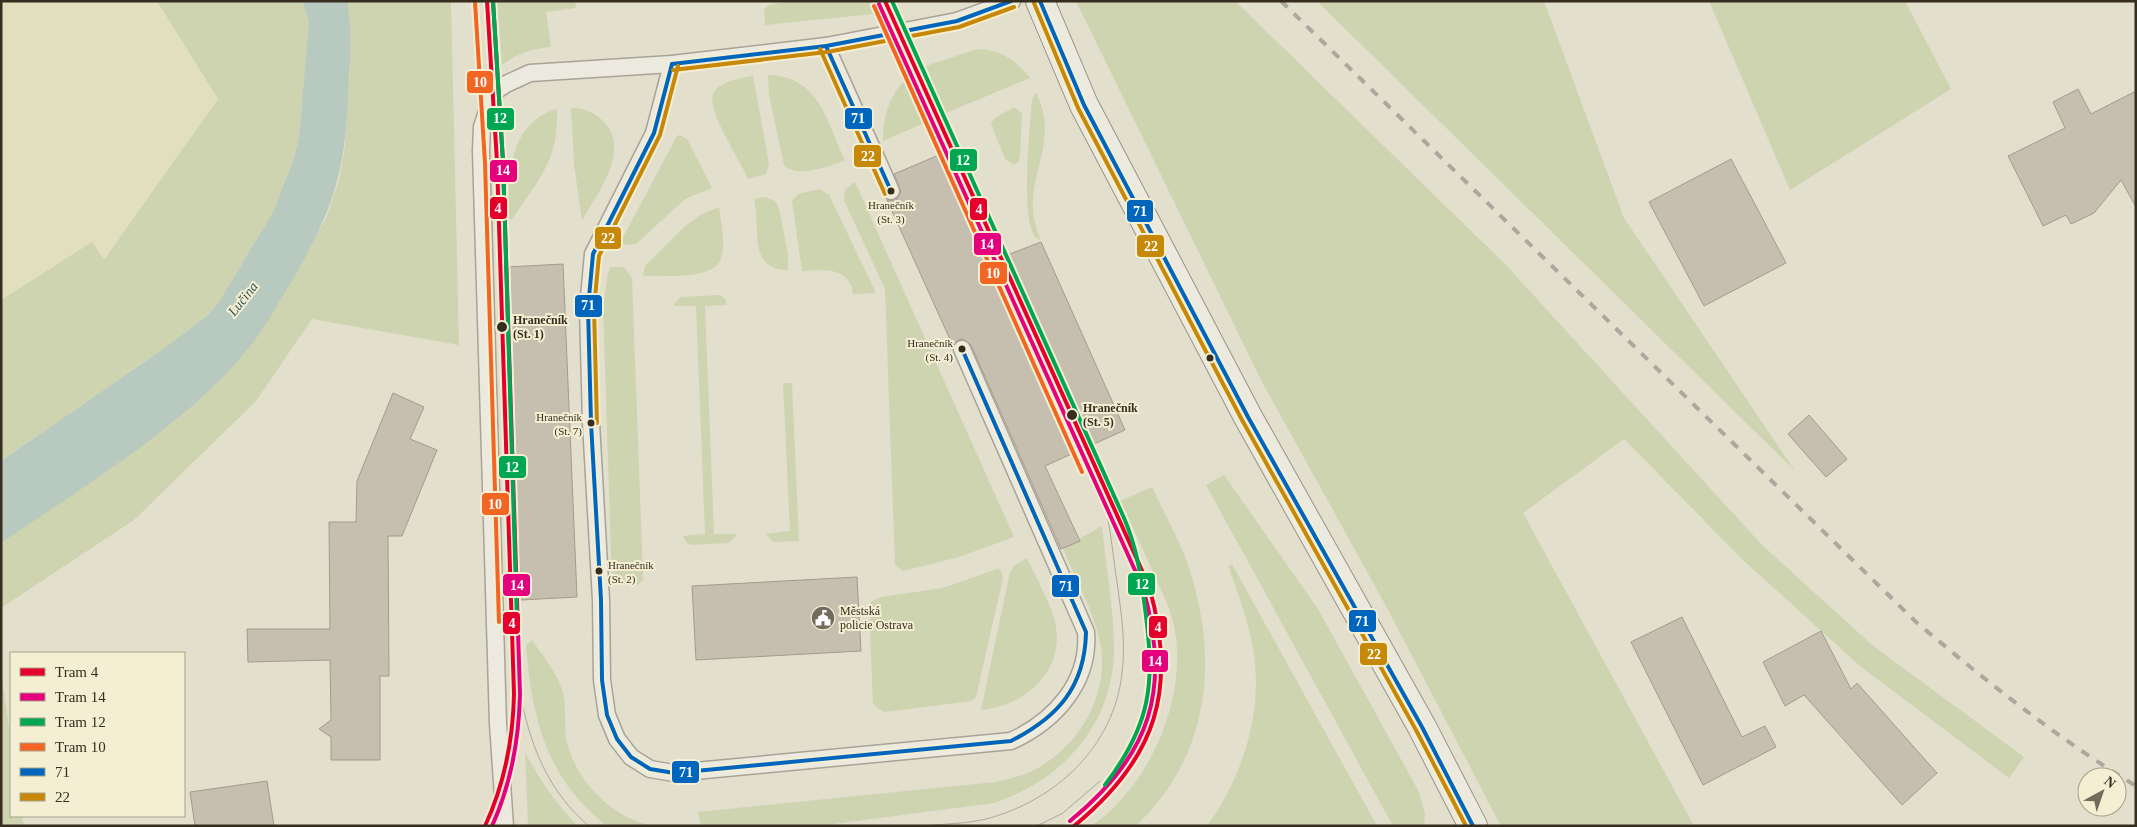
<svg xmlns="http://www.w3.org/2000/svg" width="2137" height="827" viewBox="0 0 2137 827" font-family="'Times New Roman',serif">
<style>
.farmland{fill:#e2dfbe}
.green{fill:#ced3b0}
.water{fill:#b8c9c0}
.building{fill:#c6beae;stroke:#a39b8c}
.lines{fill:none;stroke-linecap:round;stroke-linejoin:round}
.lane-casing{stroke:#a8a396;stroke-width:19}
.secondary-casing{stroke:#989386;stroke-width:30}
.lane{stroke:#ece9de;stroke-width:16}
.secondary{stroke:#ece9de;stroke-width:28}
.tram{stroke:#aba89e;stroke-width:1}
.rail{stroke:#aba89e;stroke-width:4;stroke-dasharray:9 9;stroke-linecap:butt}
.bus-1-casing{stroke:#f4eed3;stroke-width:8}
.bus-2-casing{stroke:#f4eed3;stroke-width:8}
.bus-1{stroke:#0065bd;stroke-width:4}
.bus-2{stroke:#c78808;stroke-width:4}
.tram-1-casing{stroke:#f4eed3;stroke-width:8}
.tram-2-casing{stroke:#f4eed3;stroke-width:8}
.tram-3-casing{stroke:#f4eed3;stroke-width:8}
.tram-4-casing{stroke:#f4eed3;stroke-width:8}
.tram-1{stroke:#e4002b;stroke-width:4}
.tram-2{stroke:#e5007d;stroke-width:4}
.tram-3{stroke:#00a651;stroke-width:4}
.tram-4{stroke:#f26522;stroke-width:4}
.bus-dot{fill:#362d1f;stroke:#f4eed3;stroke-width:2}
.labels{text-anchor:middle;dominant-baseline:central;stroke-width:4;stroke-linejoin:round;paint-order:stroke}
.bus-label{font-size:11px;fill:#362d1f;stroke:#f4eed3;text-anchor:end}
.stop-label{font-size:12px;font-weight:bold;fill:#362d1f;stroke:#f4eed3;text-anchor:start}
.poi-label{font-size:12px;fill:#362d1f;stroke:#f4eed3;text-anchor:start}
.water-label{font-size:14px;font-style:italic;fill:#2e5355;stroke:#f4eed3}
.line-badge{stroke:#f4eed3;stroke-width:2}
.badge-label{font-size:14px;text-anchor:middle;font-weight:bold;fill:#fff}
</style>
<rect width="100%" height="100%" fill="#e3dfcd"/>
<!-- farmland -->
<path class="farmland" d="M1,1H157L218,99L103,260L91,242L1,300Z"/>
<!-- green -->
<g class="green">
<path d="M157,1H302L309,21L299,137L293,161L273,212L219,302L207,316L166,347L1,461V300L92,242L104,260L218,99Z"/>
<path d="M347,1H451L459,345L312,319L256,401L134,520L1,608V543L166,427L216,384L301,264L326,218L339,180L345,146L350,72Z"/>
<path d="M497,1H575L576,8L546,12L551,47C532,49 518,53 502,65Z"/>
<path d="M790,1H878L883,13L765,25L764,10L769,5Z"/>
<path d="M1076,1H1235L1506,265L1762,545L1872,645L2024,757L2009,778L1860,666L1743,560L1624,439L1523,513L1694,826H1501L1386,606L1262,382Z"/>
<path d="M1317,1H1544L1624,218L1795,471Z"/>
<path d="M1709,1H1905L1951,89L1790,190Z"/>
<path d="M977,49C1001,50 1016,60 1030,78L946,113L926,66Z"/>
<path d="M910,74L931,120L883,141C882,115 891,93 910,74Z"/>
<path d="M768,75C819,76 827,121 845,160C831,166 796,179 784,165L769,95Z"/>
<path d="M753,76L769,164L766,174L748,179C741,161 704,108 714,92C721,81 741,78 753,76Z"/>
<path d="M1036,92C1039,100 1043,108 1044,117C1050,162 1019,190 1041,240C1017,238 1031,119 1032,99Z"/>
<path d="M1014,107L1022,113L1020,155L1019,161L1014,165L1005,159L991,124L994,119Z"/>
<path d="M571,108C584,108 594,112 603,121C632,150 597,193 582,221L574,165Z"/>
<path d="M557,109C559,160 539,179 512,219H509C508,177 508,123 557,109Z"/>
<path d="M680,135L687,139L712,188L685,199L636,244L621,245L620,243L677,136Z"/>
<path d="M855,182L1014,537L959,557L903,571L895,565L885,289L844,200L845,190Z"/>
<path d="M820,189L829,195L876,293L853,294C850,266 823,270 802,271L792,201L798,194Z"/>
<path d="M766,197L775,201L779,208L788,255V270C747,270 761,228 754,199Z"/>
<path d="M719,207C721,223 726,243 721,258C715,281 662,275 643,276L645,266L684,227L700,215Z"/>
<path d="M611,267H624L632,278L643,576V580L639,584H612L603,307L608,273Z"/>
<path d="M720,295L725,299L727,305L705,306L714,534H736V536L728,543L691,545L686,542L683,536L705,534L696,306H674V304L681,297Z"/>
<path d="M783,383H792L799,541L773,542L766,534L790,531Z"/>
<path d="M1224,475L1318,609L1419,792L1425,813L1424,826H1393L1206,485Z"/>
<path d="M1152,487C1165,515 1182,544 1191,574C1219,666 1208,757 1136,826H1091C1149,788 1187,699 1175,631C1172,611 1162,593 1154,574C1143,550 1132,526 1120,501Z"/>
<path d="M1102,526C1106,565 1113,605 1114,644C1116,721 1064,780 994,803L818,826H701L698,812L996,782C1012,778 1026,775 1040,767C1080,743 1108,696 1101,648C1097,616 1075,579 1063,548Z"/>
<path d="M1027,558C1036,577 1047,597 1054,618C1068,668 1027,706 981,710L1010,572L1015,565Z"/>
<path d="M1232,564L1376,824L1377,826H1207C1243,777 1264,710 1253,649C1248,620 1238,593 1228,566Z"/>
<path d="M997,569L1001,570L1003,578L976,697L972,701L885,712L879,709L873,703L869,609L871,602L881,597L943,588Z"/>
<path d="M532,640C542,655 556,672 562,689C567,704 564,723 566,738C574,780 612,818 653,826H607C546,779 532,718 526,645Z"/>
<path d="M1,671L11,740V816H22L24,826H1Z"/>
<path d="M525,752C539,779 556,804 578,826H528Z"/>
</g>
<!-- water -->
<path class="water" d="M302,1H347C353,26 349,76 348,103C344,176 331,214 294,277C279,301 265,329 247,350C186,425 81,488 1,543V461L166,347L207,316L219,302L273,212L293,161L299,137L309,21Z"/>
<!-- building -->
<g class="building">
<path d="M2078,89L2091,114L2136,91V207L2121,180L2094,213L2071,224L2066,215L2043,226L2008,156L2065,128L2053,102Z"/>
<path d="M946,152L994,260L1041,242L1125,430L1045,466L1080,541L1061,549L971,345L963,339L958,340L953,346L887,200H896L901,192L894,174Z"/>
<path d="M1731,159L1786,263L1704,306L1649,202Z"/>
<path d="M563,264L577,597L521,600L507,267Z"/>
<path d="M393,393L424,407L410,439L437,450L402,536H388L389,676H380V760H331V737L319,729L331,720L330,660L248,662L247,629H330L329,522H356L357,481Z"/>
<path d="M1809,415L1847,459L1826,477L1788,434Z"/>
<path d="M857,577L861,651L696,660L692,586Z"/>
<path d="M1682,617L1742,737L1765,726L1776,747L1703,785L1631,642Z"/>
<path d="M1821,631L1851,689L1857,683L1937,773L1902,805L1804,695L1785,706L1763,662Z"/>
<path d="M267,781L274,826H195L190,792Z"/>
</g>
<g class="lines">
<!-- lane casing -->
<g class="lane-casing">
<g id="lane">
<path d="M826,46L891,191"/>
<path d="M672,64L654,133L593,254L588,308L591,423L601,600L602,680L607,715L617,739L631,757L650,769L674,773L1011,741C1055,721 1090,682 1086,632L962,349"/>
<path d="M505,826L498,724L481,151L482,127L491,99L497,90L506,84L530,73L672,64L826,46L957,21L1012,1"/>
</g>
</g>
<!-- secondary casing -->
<g class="secondary-casing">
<path id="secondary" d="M1040,1L1084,105L1248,417L1422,727L1473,826"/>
</g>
<!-- lane -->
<use href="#lane" class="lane"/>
<!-- secondary -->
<use href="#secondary" class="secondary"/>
<!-- tram -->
<g class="tram">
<path d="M511,622C518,696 528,775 589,826"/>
<path d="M921,826C942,824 965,824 986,819C1055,801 1114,747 1122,673C1126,642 1121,612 1117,582C1111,543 1109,503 1093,467"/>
<path d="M1037,826L1063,813L1100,781"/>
</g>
<!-- rail -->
<path class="rail" d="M1281,1L1916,622C1986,681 2057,738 2136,786"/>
<!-- bus-1 casing -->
<g class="bus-1-casing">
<g id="bus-1">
<path d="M1040,1L1084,105L1248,417L1422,727L1473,826"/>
<path d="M826,46L891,191"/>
<path d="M672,64L654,133L593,254L588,308L591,423L601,600L602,680L607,715L617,739L631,757L650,769L674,773L1011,741C1058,717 1085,687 1086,632L962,349"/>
<path d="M672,64L826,46L957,21L1011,1"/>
</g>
</g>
<!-- bus-2 casing -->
<g class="bus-2-casing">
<g id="bus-2">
<path d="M1034,3L1078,108L1242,420L1416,730L1466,826"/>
<path d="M820,49L885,194"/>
<path d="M673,70L827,52L959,27L1014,7"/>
<path d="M597,423L594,308L599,256L660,135L678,66"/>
</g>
</g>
<!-- bus-1 -->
<use href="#bus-1" class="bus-1"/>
<!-- bus-2 -->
<use href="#bus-2" class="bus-2"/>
<!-- tram-1 casing -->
<g class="tram-1-casing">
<g id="tram-1">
<path d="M885,1L1149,586C1178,689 1157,758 1074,826"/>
<path d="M485,826C505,783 513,741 514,694L497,162L487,1"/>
</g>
</g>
<!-- tram-2 casing -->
<g class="tram-2-casing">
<g id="tram-2">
<path d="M879,4L1143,588C1172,689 1151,755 1070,821"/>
<path d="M492,826C511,784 519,740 520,694L503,162L493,1"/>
</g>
</g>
<!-- tram-3 casing -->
<g class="tram-3-casing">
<g id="tram-3">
<path d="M493,1L503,162L517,622"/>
<path d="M892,1L1124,518C1137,548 1141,576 1145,608C1155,683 1152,723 1105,785"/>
</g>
</g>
<!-- tram-4 casing -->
<g class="tram-4-casing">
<g id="tram-4">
<path d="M475,2L485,163L499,622"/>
<path d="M874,6L1082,472"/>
</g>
</g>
<!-- tram-1 -->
<use href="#tram-1" class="tram-1"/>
<!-- tram-2 -->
<use href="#tram-2" class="tram-2"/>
<!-- tram-3 -->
<use href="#tram-3" class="tram-3"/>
<!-- tram-4 -->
<use href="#tram-4" class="tram-4"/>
</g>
<!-- icons -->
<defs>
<g id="civic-disc" transform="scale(1.25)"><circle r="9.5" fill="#736b5c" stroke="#f4eed3"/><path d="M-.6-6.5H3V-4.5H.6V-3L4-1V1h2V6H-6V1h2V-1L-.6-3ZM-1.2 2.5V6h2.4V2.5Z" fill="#fff"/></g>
</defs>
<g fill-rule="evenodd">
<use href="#civic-disc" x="823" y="618"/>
</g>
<!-- markers -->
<g class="bus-dot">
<circle cx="891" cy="191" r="4.5"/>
<circle cx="502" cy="327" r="6"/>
<circle cx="962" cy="349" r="4.5"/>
<circle cx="1210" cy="358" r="4.5"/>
<circle cx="1072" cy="415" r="6"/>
<circle cx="591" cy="423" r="4.5"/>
<circle cx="599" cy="571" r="4.5"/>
</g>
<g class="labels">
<!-- bus labels -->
<g class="bus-label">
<text x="891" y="205" text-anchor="middle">Hranečník<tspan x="891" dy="14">(St. 3)</tspan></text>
<text x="953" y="343">Hranečník<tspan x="953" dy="14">(St. 4)</tspan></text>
<text x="582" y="417">Hranečník<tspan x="582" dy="14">(St. 7)</tspan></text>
<text x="608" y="565" text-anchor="start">Hranečník<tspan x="608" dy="14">(St. 2)</tspan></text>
</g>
<!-- stop labels -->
<g class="stop-label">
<text x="513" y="320">Hranečník<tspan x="513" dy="14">(St. 1)</tspan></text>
<text x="1083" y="408">Hranečník<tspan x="1083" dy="14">(St. 5)</tspan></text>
</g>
<!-- poi labels -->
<g class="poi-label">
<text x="840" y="611">Městská<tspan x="840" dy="14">policie Ostrava</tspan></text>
</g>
<!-- water labels -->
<g class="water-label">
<text transform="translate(243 299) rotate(-52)">Lučina</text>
</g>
</g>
<g class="line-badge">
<rect x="466" y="70" width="28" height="24" rx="5" fill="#f26522"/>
<rect x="844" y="107" width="29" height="23" rx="5" fill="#0065bd"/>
<rect x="486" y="107" width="29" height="24" rx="5" fill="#00a651"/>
<rect x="853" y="144" width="29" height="24" rx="5" fill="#c78808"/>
<rect x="949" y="148" width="29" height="24" rx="5" fill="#00a651"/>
<rect x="489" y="159" width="29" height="24" rx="5" fill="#e5007d"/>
<rect x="489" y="196" width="19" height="24" rx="5" fill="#e4002b"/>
<rect x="969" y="197" width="19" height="24" rx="5" fill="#e4002b"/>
<rect x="1126" y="199" width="28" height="24" rx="5" fill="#0065bd"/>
<rect x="594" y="226" width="28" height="24" rx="5" fill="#c78808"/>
<rect x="973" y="232" width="29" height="24" rx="5" fill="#e5007d"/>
<rect x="1136" y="234" width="29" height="24" rx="5" fill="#c78808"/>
<rect x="979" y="261" width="29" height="24" rx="5" fill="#f26522"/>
<rect x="574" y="294" width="29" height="24" rx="5" fill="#0065bd"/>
<rect x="498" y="455" width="29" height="24" rx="5" fill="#00a651"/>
<rect x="481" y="492" width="29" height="24" rx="5" fill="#f26522"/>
<rect x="1127" y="572" width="29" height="24" rx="5" fill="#00a651"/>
<rect x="502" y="573" width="29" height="24" rx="5" fill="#e5007d"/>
<rect x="1051" y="574" width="29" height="24" rx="5" fill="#0065bd"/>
<rect x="1348" y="609" width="29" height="24" rx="5" fill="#0065bd"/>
<rect x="502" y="611" width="19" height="24" rx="5" fill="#e4002b"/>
<rect x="1148" y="615" width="20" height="24" rx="5" fill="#e4002b"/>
<rect x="1359" y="642" width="29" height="24" rx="5" fill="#c78808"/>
<rect x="1141" y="649" width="28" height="24" rx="5" fill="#e5007d"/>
<rect x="671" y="760" width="29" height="24" rx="5" fill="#0065bd"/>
</g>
<g class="badge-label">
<text x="480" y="87">10</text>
<text x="858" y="123">71</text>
<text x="500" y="123">12</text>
<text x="868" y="161">22</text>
<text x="963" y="165">12</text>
<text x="503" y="175">14</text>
<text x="498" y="213">4</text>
<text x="979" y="214">4</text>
<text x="1140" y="216">71</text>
<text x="608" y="243">22</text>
<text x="987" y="249">14</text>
<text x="1151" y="251">22</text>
<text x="993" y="278">10</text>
<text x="588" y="310">71</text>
<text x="512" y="472">12</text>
<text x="495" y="509">10</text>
<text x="1142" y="589">12</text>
<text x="517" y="590">14</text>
<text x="1066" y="591">71</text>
<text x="1362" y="626">71</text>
<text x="512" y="628">4</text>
<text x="1158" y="632">4</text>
<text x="1374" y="659">22</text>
<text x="1155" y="666">14</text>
<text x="686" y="777">71</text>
</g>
<!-- border -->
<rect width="2137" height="827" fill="none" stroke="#362d1f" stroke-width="5"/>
<!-- legend -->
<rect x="10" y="652" width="175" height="165" fill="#f4eed3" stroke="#a8a18b"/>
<rect x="20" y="668" width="25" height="8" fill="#e4002b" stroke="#a8a18b"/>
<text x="55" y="677" font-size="15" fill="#362d1f">Tram 4</text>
<rect x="20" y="693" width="25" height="8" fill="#e5007d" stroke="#a8a18b"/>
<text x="55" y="702" font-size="15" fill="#362d1f">Tram 14</text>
<rect x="20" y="718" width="25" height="8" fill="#00a651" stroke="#a8a18b"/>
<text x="55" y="727" font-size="15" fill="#362d1f">Tram 12</text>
<rect x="20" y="743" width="25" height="8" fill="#f26522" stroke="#a8a18b"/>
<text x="55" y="752" font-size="15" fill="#362d1f">Tram 10</text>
<rect x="20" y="768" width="25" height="8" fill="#0065bd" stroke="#a8a18b"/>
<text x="55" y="777" font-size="15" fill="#362d1f">71</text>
<rect x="20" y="793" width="25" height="8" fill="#c78808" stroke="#a8a18b"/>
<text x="55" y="802" font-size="15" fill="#362d1f">22</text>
<!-- north arrow -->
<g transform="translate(2102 792) rotate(40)"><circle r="24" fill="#f4eed3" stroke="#a8a18b"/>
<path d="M0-4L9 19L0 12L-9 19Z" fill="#736b5c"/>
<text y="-8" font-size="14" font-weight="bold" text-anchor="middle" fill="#362d1f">N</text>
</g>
</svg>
